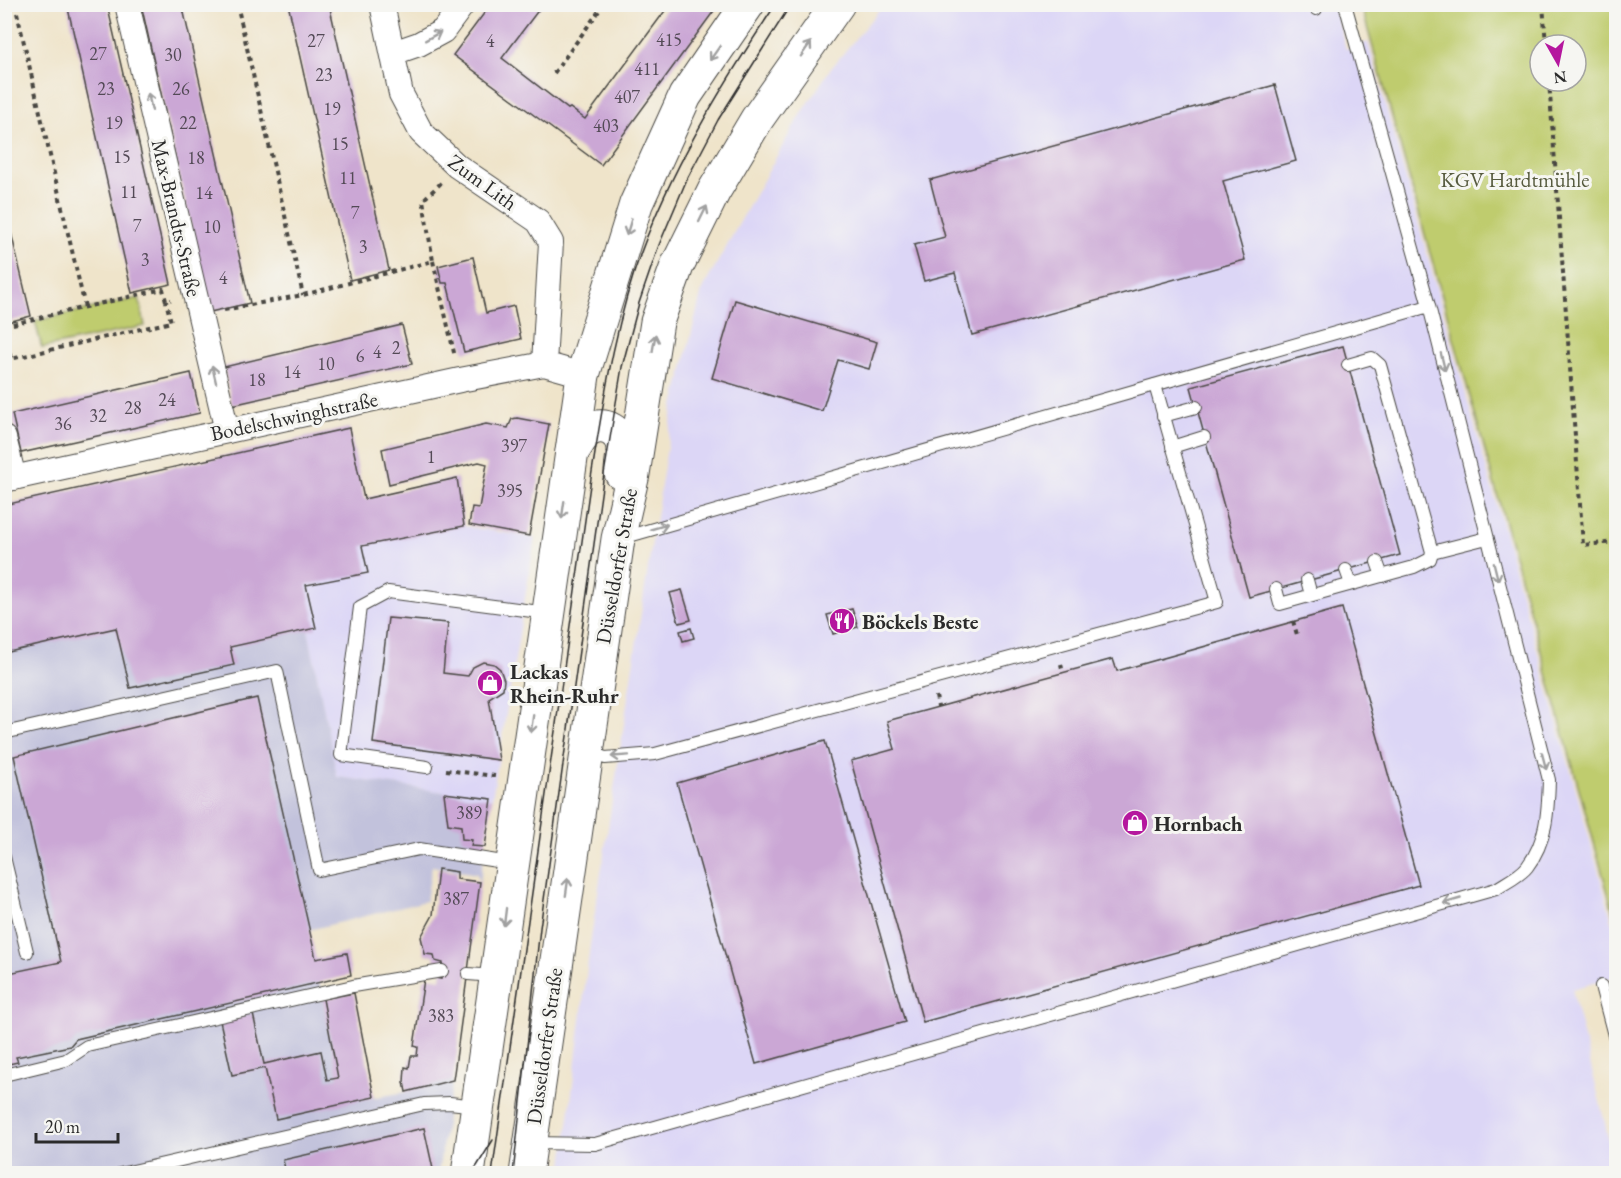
<svg xmlns="http://www.w3.org/2000/svg" width="1621" height="1178" viewBox="0 0 1621 1178" font-family="'EB Garamond',serif">
<style>
.built{fill:#dcd6f6}
.industrial{fill:#c2c2dc}
.green{fill:#bfcc6e;stroke:#757c4c;stroke-width:1.5;fill-rule:evenodd}
.building{fill:#cba7d5}
.lines{fill:none;stroke-linecap:round;stroke-linejoin:round}
.service-casing{stroke:#484743;stroke-width:14}
.minor-casing{stroke:#484743;stroke-width:26}
.secondary-casing{stroke:#484743;stroke-width:35}
.path{stroke:#484743;stroke-width:4;stroke-dasharray:4.5 4.5;stroke-linecap:butt}
.service{stroke:#fff;stroke-width:12}
.minor{stroke:#fff;stroke-width:24}
.secondary{stroke:#fff;stroke-width:33}
.tram{stroke:#2b2b2b;stroke-width:1.5}
.oneway{stroke:#a0a0a0}
.labels{text-anchor:middle;dominant-baseline:central;stroke-width:6;stroke-linejoin:round;paint-order:stroke}
.number-label{font-size:18px;fill:#534a56}
.park-label{font-size:21px;fill:#575b3f;stroke:#f6f6f2}
.street-label{font-size:21px;fill:#2b2b2b;stroke:#f6f6f2}
.poi-label{font-size:21px;font-weight:bold;fill:#2b2b2b;stroke:#f6f6f2;text-anchor:start}
</style>
<rect width="100%" height="100%" fill="#f6f6f2"/>
<filter id="ink" filterUnits="userSpaceOnUse"><feTurbulence type="fractalNoise" baseFrequency=".0167" numOctaves="2"/><feDisplacementMap in="SourceGraphic" scale="12" xChannelSelector="R" yChannelSelector="G"/><feConvolveMatrix kernelMatrix="1 2 1 2 8 2 1 2 1" color-interpolation-filters="sRGB"/></filter>
<filter id="wash" filterUnits="userSpaceOnUse"><feTurbulence type="fractalNoise" baseFrequency=".008" numOctaves="4" result="noise"/><feDisplacementMap in="SourceGraphic" scale="24" xChannelSelector="R" yChannelSelector="G"/><feGaussianBlur stdDeviation="1.35" result="paint"/><feColorMatrix in="noise" values="0 0 0 0 0 0 0 0 0 0 0 0 0 0 0 0 0 1.4 0 .05"/><feComposite in="paint" operator="in"/></filter>
<g filter="url(#wash)">
<rect width="100%" height="100%" fill="#efe4ca"/>
<!-- built -->
<g class="built">
<path d="M883,5H1334L1346,49L1368,42L1616,934V977L1572,989L1605,1123L1615,1173L562,1174L590,945L652,542L673,410L702,290L792,129L829,71Z"/>
<path d="M464,526L535,538L492,799L337,777L308,630L315,628L306,585L362,546Z"/>
</g>
<!-- industrial -->
<path class="industrial" d="M349,428L364,499L457,478L464,526L362,546L306,585L316,628L308,630L337,777L492,799L480,882L477,874L432,866L426,901L309,930L343,1103L406,1092L453,1080L438,1173H5L4,505Z"/>
<!-- green -->
<g class="green">
<path d="M1361,5H1616V922ZM1540,45H1576V81H1540Z"/>
<path d="M139,298L145,326L42,348L35,321Z"/>
</g>
<g id="blocks">
<!-- building -->
<g class="building">
<path d="M67,4H107L171,284L132,293Z"/>
<path d="M141,4H182L250,303L210,312Z"/>
<path d="M288,4H329L389,270L350,280Z"/>
<path d="M491,4H543L502,58L568,109L570,108L585,119L670,4H719L601,165L453,55Z"/>
<path d="M1275,85L1296,161L1223,181L1245,260L972,335L955,273L924,281L914,245L945,237L930,180Z"/>
<path d="M4,203L31,316L4,323Z"/>
<path d="M473,257L486,313L514,306L521,339L464,352L447,283H442L438,266Z"/>
<path d="M735,300L877,342L869,369L838,360L822,411L712,378Z"/>
<path d="M402,325L412,364L232,405L224,367Z"/>
<path d="M1343,346L1400,555L1249,597L1191,387Z"/>
<path d="M191,373L200,413L21,453L12,414Z"/>
<path d="M517,418L549,424L529,536L469,525L472,507L479,508L487,464L479,462L389,484L382,449L486,424L508,428L512,419Z"/>
<path d="M349,428L364,499L457,478L464,526L362,546L368,573L306,585L316,628L230,647L234,665L130,688L116,628L4,653V505Z"/>
<path d="M682,590L691,620L679,623L670,593Z"/>
<path d="M1342,608L1419,885L923,1022L851,761L895,749L887,721L1113,659L1117,671Z"/>
<path d="M852,609L858,627L833,634L827,615Z"/>
<path d="M388,618L448,623L443,673L468,676L473,667L483,662L494,664L500,669L504,680L503,689L489,698L499,760L373,743Z"/>
<path d="M691,628L694,638L683,641L680,631Z"/>
<path d="M257,698L316,959L347,953L351,975L76,1039L70,1046L16,1057L18,1062L4,1065V974L61,962L14,756Z"/>
<path d="M825,741L905,1022L756,1064L677,783Z"/>
<path d="M444,793L492,799L485,847L471,846L472,840L462,839L461,826L448,824Z"/>
<path d="M438,869L457,872V879L480,882L457,1052L453,1080L406,1092L404,1082L405,1067L409,1068L411,1056H417L418,1047L414,1046L424,979L430,977L441,979L443,963L435,961L434,955L425,954L421,937L433,915Z"/>
<path d="M354,993L374,1097L276,1119L265,1068L232,1075L220,1021L253,1014L264,1064L321,1051L327,1080L338,1078L323,999Z"/>
<path d="M424,1128L433,1169L415,1173H286L283,1160Z"/>
</g>
</g>
</g>
<g filter="url(#ink)">
<use href="#blocks" fill-opacity="0" stroke="#484743" stroke-width="1.5"/>
<g class="lines">
<!-- service casing -->
<g class="service-casing">
<g id="service">
<path d="M1315,4L1316,9"/>
<path d="M1163,416L1196,407"/>
<path d="M1172,447L1204,437"/>
<path d="M622,538L1429,306L1345,4"/>
<path d="M1432,552L1487,538"/>
<path d="M1377,562L1382,576"/>
<path d="M1346,570L1351,584"/>
<path d="M1307,580L1311,595"/>
<path d="M1276,589L1280,604L1414,567L1430,559L1432,552L1380,365L1372,358L1348,365"/>
<path d="M4,733L277,671L319,870L419,849L510,863"/>
<path d="M588,751L605,758L655,754L1217,602L1155,385"/>
<path d="M427,767L341,755L360,607L388,592L547,613"/>
<path d="M4,857L27,952"/>
<path d="M468,974L494,976"/>
<path d="M1601,986L1616,1043"/>
<path d="M4,1075L66,1060L87,1046L353,986L442,971"/>
<path d="M532,1143L595,1144L1496,889C1505,883 1520,876 1527,867C1547,841 1548,811 1549,780L1429,306"/>
<path d="M120,1174L424,1104L450,1103L476,1106"/>
</g>
</g>
<!-- minor casing -->
<g class="minor-casing">
<g id="minor">
<path d="M127,4L227,431"/>
<path d="M382,4L401,94L421,132L457,166L538,221L551,242L544,364"/>
<path d="M393,53L419,44L443,31L463,4"/>
<path d="M4,438L14,478"/>
<path d="M4,480L460,380L544,364L583,375"/>
</g>
</g>
<!-- secondary casing -->
<g class="secondary-casing">
<g id="secondary">
<path d="M572,452C577,446 582,434 589,430C605,421 622,432 623,449C623,457 621,465 621,473"/>
<path d="M468,1174L583,375L636,204L685,96L748,4"/>
<path d="M526,1174L618,539L633,474L657,322L677,266L714,191L757,119L838,4"/>
</g>
</g>
<!-- path -->
<g class="path">
<path d="M15,4L85,307"/>
<path d="M237,4L303,295"/>
<path d="M1543,4L1546,45"/>
<path d="M554,73L604,4"/>
<path d="M1549,81L1583,545L1616,542"/>
<path d="M433,261L455,357"/>
<path d="M224,310L303,295L433,261L423,200L441,183"/>
<path d="M4,326L163,289L166,301L171,300"/>
<path d="M4,329L8,345L4,346"/>
<path d="M8,345L11,359L171,322L166,301"/>
<path d="M1293,621L1298,638"/>
<path d="M1061,664L1063,673"/>
<path d="M936,696L938,707"/>
<path d="M446,770L495,776"/>
</g>
<!-- service -->
<use href="#service" class="service"/>
<!-- minor -->
<use href="#minor" class="minor"/>
<!-- secondary -->
<use href="#secondary" class="secondary"/>
<!-- tram -->
<g class="tram">
<path d="M470,1174L477,1166L493,1140"/>
<path d="M492,1174L591,478C604,397 616,316 646,239C679,155 726,79 776,4"/>
<path d="M513,1174L540,928L603,480L622,367L639,303L659,245L687,179L718,120L791,4"/>
</g>
</g>
<!-- one-way arrows -->
<defs><path id="oneway-shaft" d="M-6 0H5M1.5-3L5.5 0L1.5 3" fill="none" stroke-width="1.6" stroke-linecap="round" stroke-linejoin="round" transform="scale(1.5)"/></defs>
<g class="oneway">
<use href="#oneway-shaft" transform="translate(433 36) rotate(-29)"/>
<use href="#oneway-shaft" transform="translate(806 49) rotate(-55)"/>
<use href="#oneway-shaft" transform="translate(715 53) rotate(125)"/>
<use href="#oneway-shaft" transform="translate(150 102) rotate(-103)"/>
<use href="#oneway-shaft" transform="translate(703 214) rotate(-64)"/>
<use href="#oneway-shaft" transform="translate(629 227) rotate(107)"/>
<use href="#oneway-shaft" transform="translate(654 343) rotate(-80)"/>
<use href="#oneway-shaft" transform="translate(1443 362) rotate(76)"/>
<use href="#oneway-shaft" transform="translate(214 374) rotate(-103)"/>
<use href="#oneway-shaft" transform="translate(563 510) rotate(98)"/>
<use href="#oneway-shaft" transform="translate(659 527) rotate(-16)"/>
<use href="#oneway-shaft" transform="translate(1496 572) rotate(76)"/>
<use href="#oneway-shaft" transform="translate(532 724) rotate(98)"/>
<use href="#oneway-shaft" transform="translate(620 756) rotate(176)"/>
<use href="#oneway-shaft" transform="translate(1544 761) rotate(75)"/>
<use href="#oneway-shaft" transform="translate(567 887) rotate(-82)"/>
<use href="#oneway-shaft" transform="translate(1452 901) rotate(164)"/>
<use href="#oneway-shaft" transform="translate(505 917) rotate(97)"/>
</g>
</g>
<!-- icons -->
<defs>
<g id="restaurant-disc" transform="scale(1.35)"><circle r="9.5" fill="#b5179e" stroke="#f6f6f2"/><path d="M-5-6h1v4h1v-4h1v4h1v-4h1v5L-1.5 .5V6h-2V.5L-5-1ZM5-6V6H3V1.5H1.5Q1.5-4 5-6Z" fill="#fff"/></g>
<g id="shop-disc" transform="scale(1.35)"><circle r="9.5" fill="#b5179e" stroke="#f6f6f2"/><path d="M-5-2.5h2.3a2.7 3.5 0 0 1 5.4 0H5L5.5 6h-11ZM-1.5-2.5h3a1.5 2.3 0 0 0-3 0Z" fill="#fff"/></g>
</defs>
<g fill-rule="evenodd">
<use href="#restaurant-disc" x="842" y="621"/>
<use href="#shop-disc" x="490" y="683"/>
<use href="#shop-disc" x="1135" y="823"/>
</g>
<g class="labels">
<!-- number labels -->
<g class="number-label">
<text x="669" y="39">415</text>
<text x="316" y="40">27</text>
<text x="490" y="40">4</text>
<text x="98" y="53">27</text>
<text x="173" y="54">30</text>
<text x="647" y="68">411</text>
<text x="324" y="74">23</text>
<text x="106" y="88">23</text>
<text x="181" y="88">26</text>
<text x="627" y="96">407</text>
<text x="332" y="108">19</text>
<text x="114" y="122">19</text>
<text x="188" y="122">22</text>
<text x="606" y="125">403</text>
<text x="340" y="143">15</text>
<text x="122" y="156">15</text>
<text x="196" y="157">18</text>
<text x="348" y="177">11</text>
<text x="129" y="191">11</text>
<text x="204" y="192">14</text>
<text x="355" y="212">7</text>
<text x="137" y="225">7</text>
<text x="212" y="226">10</text>
<text x="363" y="246">3</text>
<text x="145" y="259">3</text>
<text x="223" y="277">4</text>
<text x="396" y="347">2</text>
<text x="377" y="351">4</text>
<text x="360" y="355">6</text>
<text x="326" y="363">10</text>
<text x="292" y="371">14</text>
<text x="257" y="379">18</text>
<text x="167" y="399">24</text>
<text x="133" y="407">28</text>
<text x="98" y="415">32</text>
<text x="63" y="423">36</text>
<text x="514" y="445">397</text>
<text x="431" y="456">1</text>
<text x="510" y="490">395</text>
<text x="469" y="812">389</text>
<text x="456" y="898">387</text>
<text x="441" y="1015">383</text>
</g>
<!-- park labels -->
<g class="park-label">
<text x="1515" y="179">KGV Hardtmühle</text>
</g>
<!-- street labels -->
<g class="street-label">
<text transform="translate(483 182) rotate(36)">Zum Lith</text>
<text transform="translate(177 218) rotate(77)">Max-Brandts-Straße</text>
<text transform="translate(294 416) rotate(-12)">Bodelschwinghstraße</text>
<text transform="translate(616 566) rotate(-80)">Düsseldorfer Straße</text>
<text transform="translate(544 1046) rotate(-82)">Düsseldorfer Straße</text>
</g>
<!-- poi labels -->
<g class="poi-label">
<text x="862" y="621">Böckels Beste</text>
<text x="510" y="671">Lackas<tspan x="510" dy="24">Rhein-Ruhr</tspan></text>
<text x="1154" y="823">Hornbach</text>
</g>
</g>
<!-- margin -->
<rect width="1621" height="1178" fill="none" stroke="#f6f6f2" stroke-width="24"/>
<!-- north arrow -->
<g transform="translate(1558 63) rotate(171)"><circle r="28" fill="#f6f6f2" stroke="#a5a5a2" stroke-width="1.5"/>
<path d="M0-4.5L10 22L0 15L-10 22Z" fill="#b5179e"/>
<text y="-9" font-size="16" font-weight="bold" text-anchor="middle" fill="#2b2b2b">N</text>
</g>
<!-- scale -->
<path d="M36 1133v9h82v-9" fill="none" stroke="#2b2b2b" stroke-width="3"/>
<text x="45" y="1133" font-size="18" fill="#2b2b2b" stroke="#f6f6f2" stroke-width="4.5" paint-order="stroke">20 m</text>
</svg>
